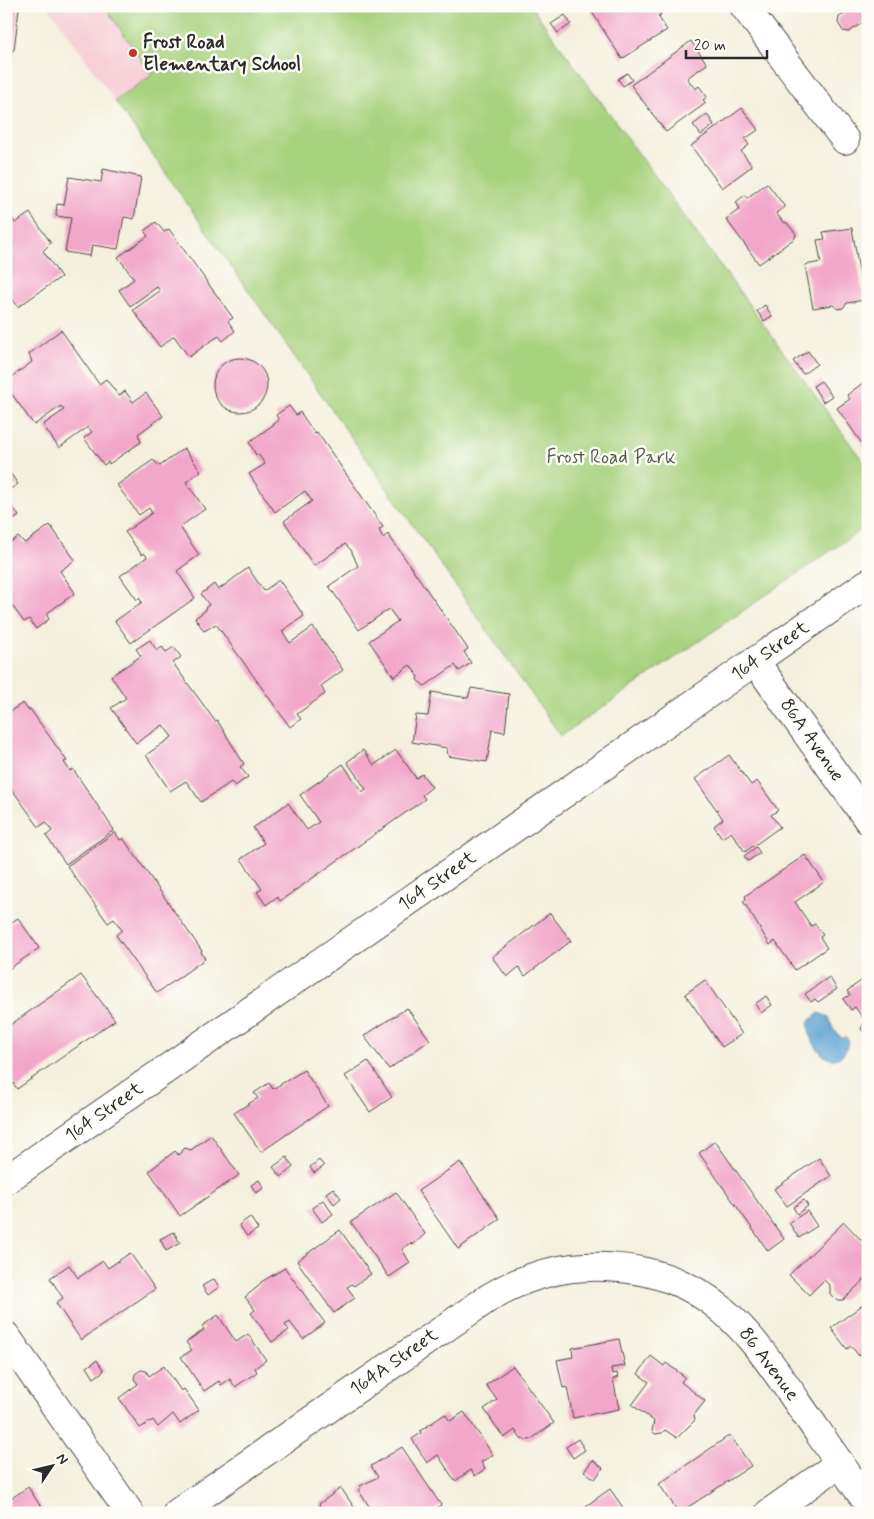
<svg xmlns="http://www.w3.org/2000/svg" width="874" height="1519" viewBox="0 0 874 1519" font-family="Mynerve,sans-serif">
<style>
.built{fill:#f6cfd7}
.green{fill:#a7d27e;stroke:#697e54}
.water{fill:#5aa3d1;stroke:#42677e}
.building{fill:#f2a7c9}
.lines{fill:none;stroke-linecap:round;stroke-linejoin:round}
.minor-casing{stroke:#494946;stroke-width:30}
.minor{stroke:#fff;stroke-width:28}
.poi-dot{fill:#c8321e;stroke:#fdfcf7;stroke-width:2}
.labels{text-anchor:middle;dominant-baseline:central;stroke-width:5;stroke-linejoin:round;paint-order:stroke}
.poi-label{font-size:19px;font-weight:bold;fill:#2b2b2b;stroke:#fdfcf7;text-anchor:start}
.park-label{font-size:19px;fill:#505d44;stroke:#fdfcf7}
.street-label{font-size:19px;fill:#2b2b2b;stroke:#fdfcf7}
</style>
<rect width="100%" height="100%" fill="#fdfcf7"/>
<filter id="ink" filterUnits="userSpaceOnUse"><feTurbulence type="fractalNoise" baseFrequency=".02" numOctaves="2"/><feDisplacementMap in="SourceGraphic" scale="10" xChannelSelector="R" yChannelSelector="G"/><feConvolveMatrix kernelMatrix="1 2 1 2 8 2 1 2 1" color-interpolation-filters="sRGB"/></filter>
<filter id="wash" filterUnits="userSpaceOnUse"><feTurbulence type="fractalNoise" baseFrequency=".0096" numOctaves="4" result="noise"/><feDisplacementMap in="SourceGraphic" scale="20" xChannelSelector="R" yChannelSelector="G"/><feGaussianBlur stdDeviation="1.12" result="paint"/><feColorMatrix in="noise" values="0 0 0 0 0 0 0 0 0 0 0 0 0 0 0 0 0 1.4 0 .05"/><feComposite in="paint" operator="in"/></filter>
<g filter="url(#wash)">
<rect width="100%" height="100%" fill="#f4f0dd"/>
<!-- built -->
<path class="built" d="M48,6H254L115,101Z"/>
<!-- green -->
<path class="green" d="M104,6H531L868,468V525L561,736L115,101L152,75Z"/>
<!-- water -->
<path class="water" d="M819,1013L829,1017L833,1029L842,1038L846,1037L849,1042C847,1045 846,1052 842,1055C826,1071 805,1036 809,1021Z"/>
<g id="blocks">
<!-- building -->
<g class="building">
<path d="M6,6L19,9L14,50H12L9,70L6,69Z"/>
<path d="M588,6H655L661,15L658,16L667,30L622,59Z"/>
<path d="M833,6H868V19L849,32L843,31L838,23L839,17L844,14L839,6L835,9Z"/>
<path d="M565,15L571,24L558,33L551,24Z"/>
<path d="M691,41L707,64L687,78L695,89L699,86L707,97L703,100L706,103L666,132L631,85Z"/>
<path d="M627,73L632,80L623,86L618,79Z"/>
<path d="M742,108L758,130L745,139L749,145L741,151L752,166L722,188L691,146Z"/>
<path d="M707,114L714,125L701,135L693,125Z"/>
<path d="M103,169L141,177L134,219L124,217L118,249L92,245L90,256L65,252L71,218L56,216L57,204L64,205L69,177L101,182Z"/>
<path d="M767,183L785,207L776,213L783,222L787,223L796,234L795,238L759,264L726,219L740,209L736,202L745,195L747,198Z"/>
<path d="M30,213L51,243L43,251L61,277L18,307L6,290V221L12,217L15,223Z"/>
<path d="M156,222L164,232L169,229L233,318L228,321L235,331L223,341L219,336L211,341L189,357L174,336L160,347L133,310L160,291L157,287L130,306L119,290L134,279L118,257L148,236L144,231Z"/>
<path d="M852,228L864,300L847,303L843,308L838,309L833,305L813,308L805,265L821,262L817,240L825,239L823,232Z"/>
<path d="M765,305L772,316L764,321L757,311Z"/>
<path d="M61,330L99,384L106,379L119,396L125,391L133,402L146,393L163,416L138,434L141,442L109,464L108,462L104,465L84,438L92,432L88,427L59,448L43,425L64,410L61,406L34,425L6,386V381L32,362L29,354Z"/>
<path d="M808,351L817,364L803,374L793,361Z"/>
<circle cx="240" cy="385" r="27"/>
<path d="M868,379V452L837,408L850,399L847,395Z"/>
<path d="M821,381L832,396L823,402L813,386Z"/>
<path d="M289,406L296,415L300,412L315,434L317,432L383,527L379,530L383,538L388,534L468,649L464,652L471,663L459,671L455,665L425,686L417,680L418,676L410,665L394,677L369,641L398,621L389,609L359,630L329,586L358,566L351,550L345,544L314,566L284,521L312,501L305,491L275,512L249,474L265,464L258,454L256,455L249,442L273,425L279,420L276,415Z"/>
<path d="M184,448L201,471L186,482L205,509L180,527L199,555L177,571L195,598L131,643L115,621L142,602L139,598L137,600L120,576L147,557L144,553L142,555L125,532L152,513L149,508L139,515L117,485L153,460L160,466Z"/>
<path d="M6,467L18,484L6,492Z"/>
<path d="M6,498L19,516L6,525Z"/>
<path d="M50,525L75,560L60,571L75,593L46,614L49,619L36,629L29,619L24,622L6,597V545L18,537L25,543Z"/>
<path d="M248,568L264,591L279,580L304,616L282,631L290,643L313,627L343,670L321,686L325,694L297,714L301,719L290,727L216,624L204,631L195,618L206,610L205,608L209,605L201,594L214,584L218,590Z"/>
<path d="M150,640L157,651L162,647L166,652L174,647L181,657L173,663L215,721L217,720L244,764L240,767L248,777L235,786L231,782L201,802L186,781L170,791L146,755L172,737L163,725L136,743L111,708L126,698L111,676L141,656L136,649Z"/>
<path d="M471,688L509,694L505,732L492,730L487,762L448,756L447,748L412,742L416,715L428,716L432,692L468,698Z"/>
<path d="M23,703L28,710L30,709L67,761L64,762L70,771L73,769L114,830L66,864L46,836L52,831L46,822L39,827L6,781V771L8,770L6,767V708L9,712Z"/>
<path d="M363,750L374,765L396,750L416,778L422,774L432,787L422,795L425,799L280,901L277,897L266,905L257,892L262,889L241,859L264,843L253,828L288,803L307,830L319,822L300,795L343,764L362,792L366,789L347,762Z"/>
<path d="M729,755L751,785L757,781L778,810L771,815L780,827L745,852L731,832L722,838L714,826L723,819L695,779Z"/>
<path d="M115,832L120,840L123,838L202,951L201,952L205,959L157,993L116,935L122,930L114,919L108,923L67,866Z"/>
<path d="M756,847L760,853L748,861L744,856Z"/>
<path d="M805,855L824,882L795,902L811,926L815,924L823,935L820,937L827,948L795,970L775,941L770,945L743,901L746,899L745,896Z"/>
<path d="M550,913L571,941L525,976L519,967L507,977L492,957Z"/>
<path d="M18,918L39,948L9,969L6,965V926Z"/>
<path d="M81,975L115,1020L17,1089L6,1073V1028Z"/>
<path d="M868,976V1037L861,1029L865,1021L855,1007L851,1010L843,999L850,995L847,991Z"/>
<path d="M829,977L837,989L818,1002L815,999L811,1002L805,994Z"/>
<path d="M705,980L742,1034L722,1047L685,994Z"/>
<path d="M766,996L772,1005L761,1013L755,1004Z"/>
<path d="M407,1008L430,1040L389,1069L364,1036Z"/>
<path d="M368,1061L392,1097L370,1112L345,1076Z"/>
<path d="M304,1070L328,1106L261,1152L234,1113L258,1098L254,1093L269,1083L273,1089Z"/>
<path d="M211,1135L239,1175L180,1216L149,1171L175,1151L178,1155L185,1148L191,1150Z"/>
<path d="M715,1141L784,1239L768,1251L699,1153Z"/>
<path d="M287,1157L293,1167L281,1177L273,1167Z"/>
<path d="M819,1158L831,1176L787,1206L774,1189Z"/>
<path d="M319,1160L324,1166L314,1173L310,1167Z"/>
<path d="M460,1162L500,1219L458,1249L418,1191Z"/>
<path d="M259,1180L264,1188L256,1193L251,1185Z"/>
<path d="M333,1188L341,1198L334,1204L326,1193Z"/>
<path d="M396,1192L425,1234L413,1245L411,1243L402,1249L410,1263L389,1277L351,1222Z"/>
<path d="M323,1200L333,1214L322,1222L312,1208Z"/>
<path d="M804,1200L808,1206L797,1214L793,1207Z"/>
<path d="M807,1211L817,1226L799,1238L789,1223Z"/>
<path d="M250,1217L258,1229L247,1236L239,1225Z"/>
<path d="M844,1222L866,1245L868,1243V1276L843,1300H836L830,1294V1286L824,1280L809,1295L789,1275Z"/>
<path d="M340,1230L371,1274L354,1286L352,1284L347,1287L355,1298L334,1313L297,1261Z"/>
<path d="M174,1232L180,1243L166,1251L160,1239Z"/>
<path d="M130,1253L155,1289L81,1340L56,1303L63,1298L50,1278L69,1265L78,1278L103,1261L108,1268Z"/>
<path d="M285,1268L325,1323L303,1339L290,1322L285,1325L289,1330L272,1342L251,1313L255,1310L245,1297L260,1285L261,1282Z"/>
<path d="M214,1279L219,1287L208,1295L202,1286Z"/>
<path d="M868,1301V1359L864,1353L859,1356L851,1346L847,1349L831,1328Z"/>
<path d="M218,1315L236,1342L248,1334L266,1360L255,1368L257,1372L235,1387L230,1379L221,1385L219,1381L204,1391L181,1357L192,1350L186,1342L204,1330L202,1326Z"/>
<path d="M619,1339L625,1366L611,1368L612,1374L617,1373L618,1377L613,1379L619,1409L573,1418L567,1387L563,1388L557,1360L573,1357L572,1348Z"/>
<path d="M651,1356L664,1366L666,1363L685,1377L681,1382L705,1401L694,1415L695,1420L677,1438L665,1430L662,1433L655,1434L652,1431L654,1421L632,1405L649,1382L638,1374Z"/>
<path d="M97,1360L104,1371L94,1378L87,1367Z"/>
<path d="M164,1366L181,1391L184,1389L199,1410L180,1424L173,1414L158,1427L153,1420L140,1428L119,1398L138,1384L134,1379L135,1374L141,1370L146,1371L149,1376Z"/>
<path d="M513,1366L554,1423L530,1440L521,1439L515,1430L504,1438L484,1409L497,1400L486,1385Z"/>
<path d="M464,1412L493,1455L481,1462L485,1469L475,1476L471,1470L455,1481L438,1455L427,1463L412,1439L421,1433L420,1431L445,1414L450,1421Z"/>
<path d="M730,1435L751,1466L679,1513L659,1484Z"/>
<path d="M578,1439L585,1450L573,1458L566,1447Z"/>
<path d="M402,1447L441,1505L430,1513H374L358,1490L361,1488L360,1486L378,1477L371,1466Z"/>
<path d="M593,1460L603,1468L595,1479L584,1471Z"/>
<path d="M28,1487L45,1513H6V1502Z"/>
<path d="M341,1488L358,1513H325L319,1504Z"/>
<path d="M610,1489L627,1513H576Z"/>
</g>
</g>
</g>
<g filter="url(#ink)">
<use href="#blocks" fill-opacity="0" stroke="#494946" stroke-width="1"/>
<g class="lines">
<!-- minor casing -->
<g class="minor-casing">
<g id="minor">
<path d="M744,6L845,140"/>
<path d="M755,661L868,820"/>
<path d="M6,1180L868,583"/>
<path d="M6,1336L130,1513"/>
<path d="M177,1513L490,1297C525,1276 565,1265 606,1267C706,1271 747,1328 798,1403C821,1436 844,1470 868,1503"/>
<path d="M769,1513L840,1463"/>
</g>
</g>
<!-- minor -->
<use href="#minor" class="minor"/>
</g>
</g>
<!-- markers -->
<circle class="poi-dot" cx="133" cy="53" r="5"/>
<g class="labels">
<!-- poi labels -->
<g class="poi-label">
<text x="143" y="42">Frost Road<tspan x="143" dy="22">Elementary School</tspan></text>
</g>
<!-- park labels -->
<g class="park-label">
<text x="611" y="457">Frost Road Park</text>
</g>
<!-- street labels -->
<g class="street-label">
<text transform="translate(770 651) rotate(-35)">164 Street</text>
<text transform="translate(812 740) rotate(55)">86A Avenue</text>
<text transform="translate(437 881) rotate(-35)">164 Street</text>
<text transform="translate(104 1112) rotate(-35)">164 Street</text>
<text transform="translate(394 1362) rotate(-35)">164A Street</text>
<text transform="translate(769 1364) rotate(53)">86 Avenue</text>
</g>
</g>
<!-- margin -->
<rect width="874" height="1519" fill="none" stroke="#fdfcf7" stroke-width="25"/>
<!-- north arrow -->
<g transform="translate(52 1466) rotate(55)" stroke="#fdfcf7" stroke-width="4" paint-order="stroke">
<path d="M0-4L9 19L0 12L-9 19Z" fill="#2b2b2b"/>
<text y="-8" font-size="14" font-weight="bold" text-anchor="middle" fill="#2b2b2b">N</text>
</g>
<!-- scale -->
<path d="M686 50v8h81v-8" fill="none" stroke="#2b2b2b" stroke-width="2.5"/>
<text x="694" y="50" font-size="15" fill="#2b2b2b" stroke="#fdfcf7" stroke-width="4" paint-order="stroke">20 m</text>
</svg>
